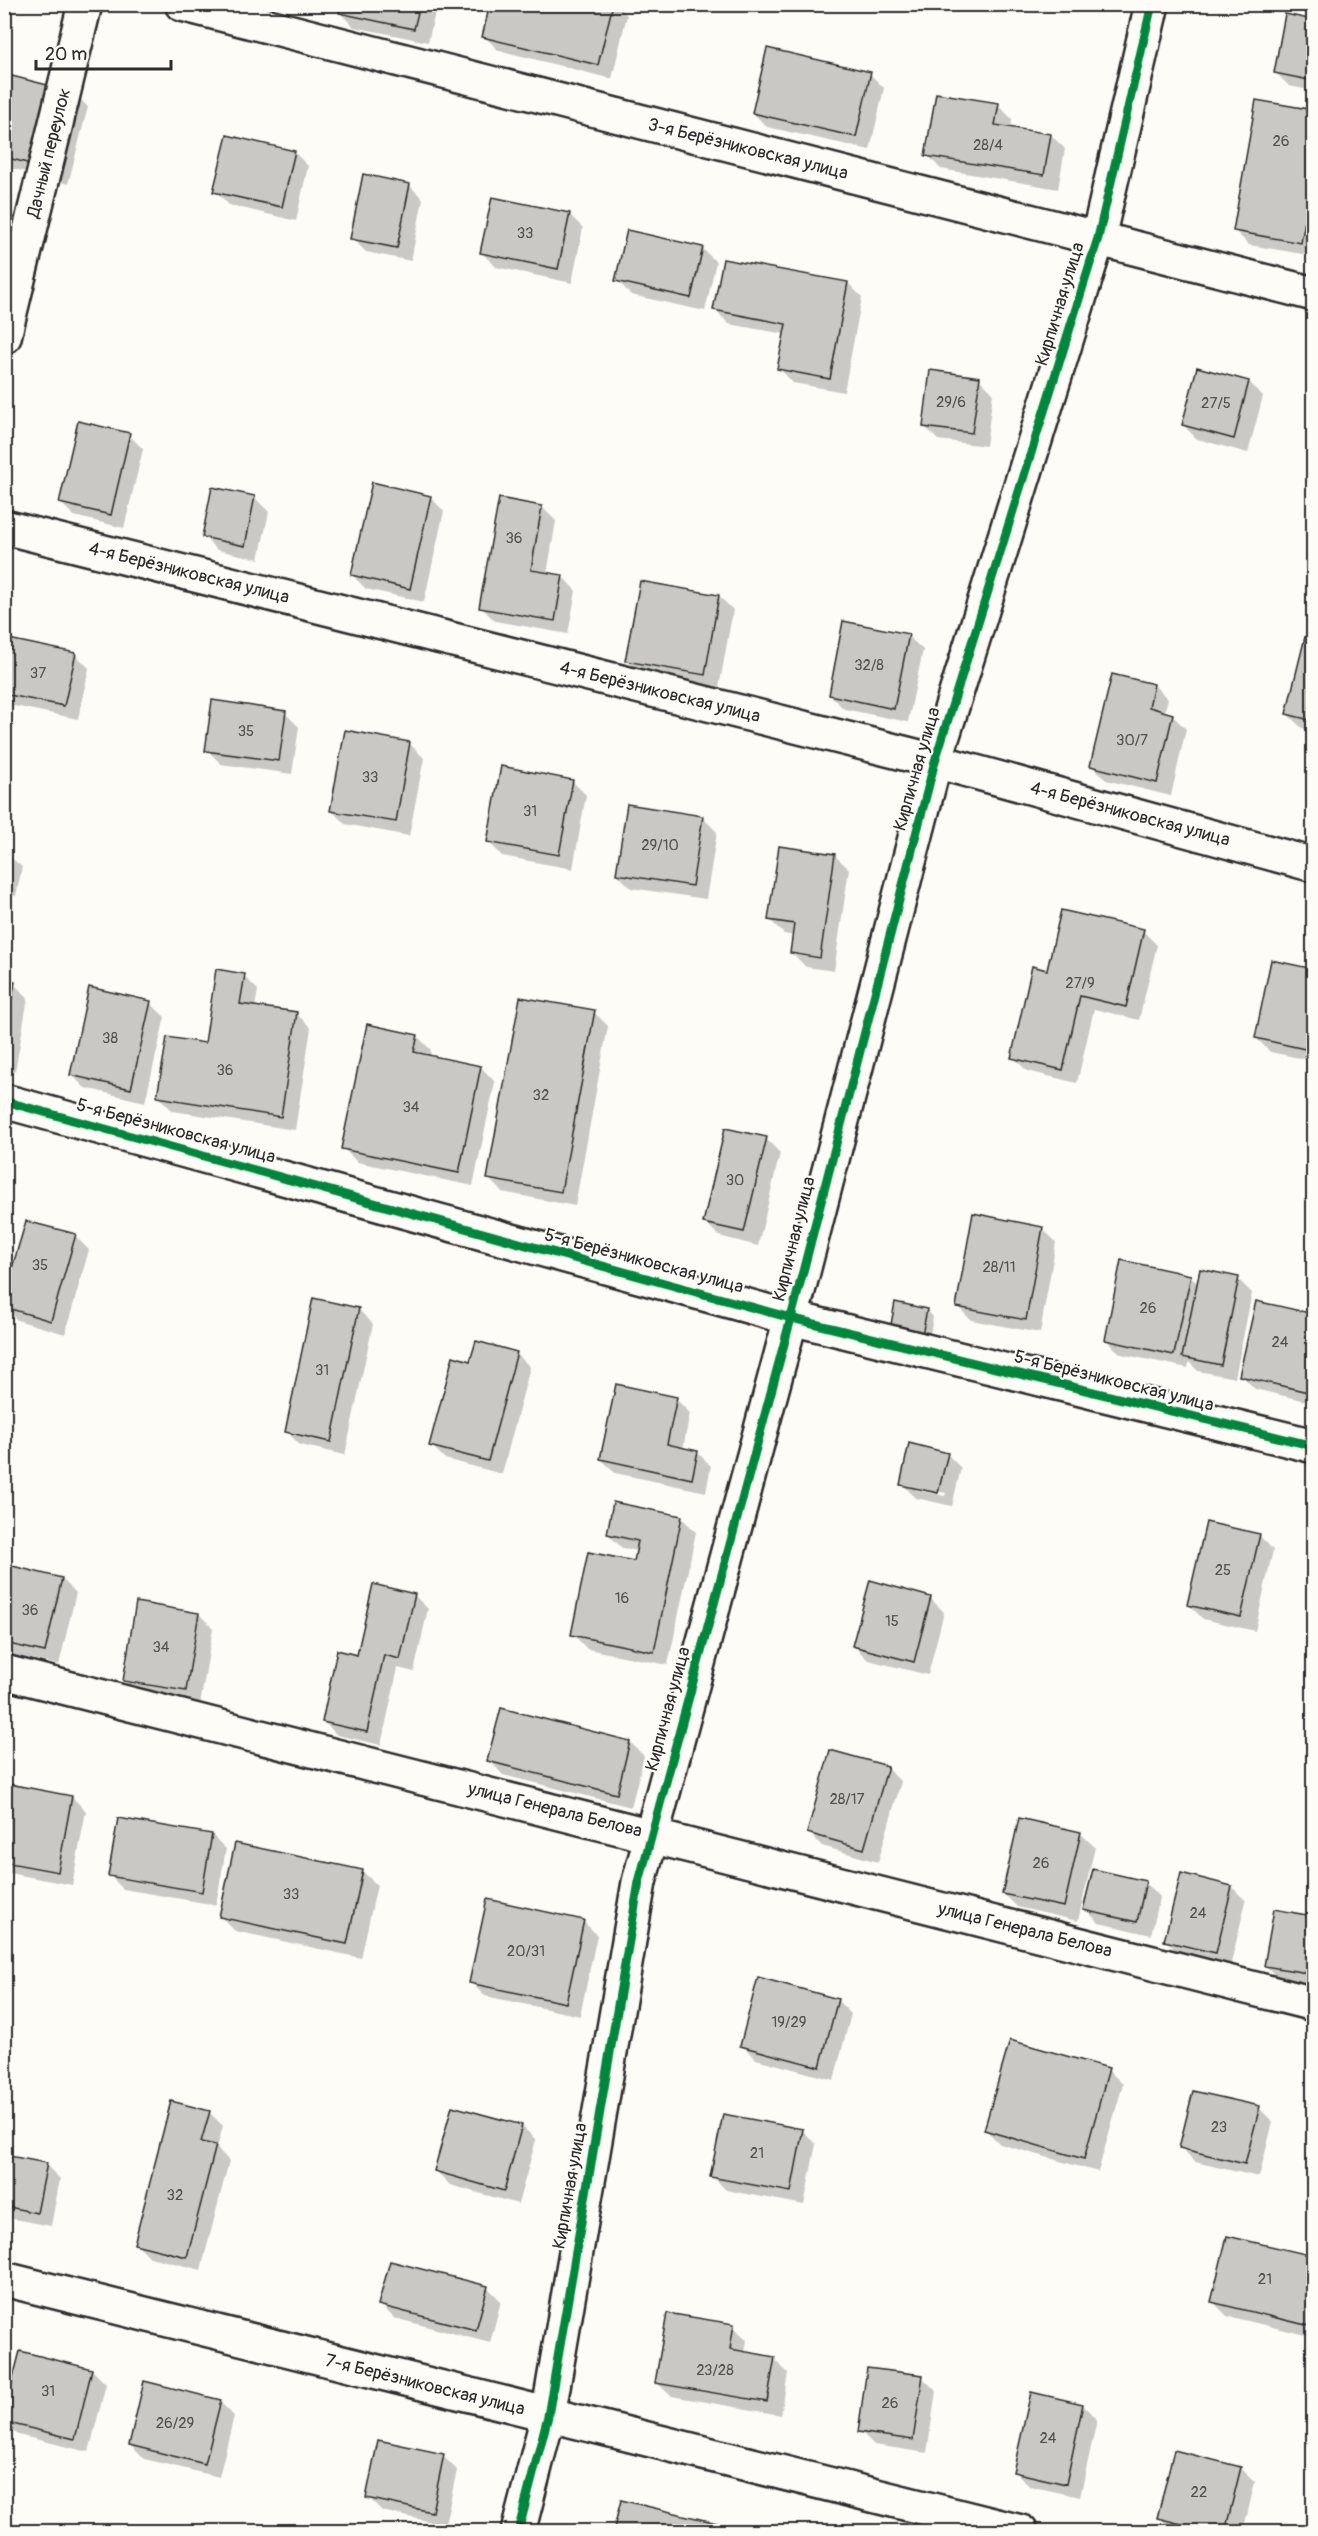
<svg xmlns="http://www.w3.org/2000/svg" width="1318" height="2536" viewBox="0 0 1318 2536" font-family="Pangolin,sans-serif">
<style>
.shadow{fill:#0003;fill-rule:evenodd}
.building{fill:#c9c8c4;stroke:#2b2b2b;stroke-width:1.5}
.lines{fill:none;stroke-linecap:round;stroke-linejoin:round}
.minor-casing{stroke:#2b2b2b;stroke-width:38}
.major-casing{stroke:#2b2b2b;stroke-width:38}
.minor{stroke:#fdfcf7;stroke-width:33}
.major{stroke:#fdfcf7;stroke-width:33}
.cycleway-casing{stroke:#fdfcf7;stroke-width:13}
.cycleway{stroke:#00873e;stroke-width:9}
.labels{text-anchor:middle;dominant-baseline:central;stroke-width:4.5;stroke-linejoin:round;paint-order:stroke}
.number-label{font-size:15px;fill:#525251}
.street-label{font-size:18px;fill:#2b2b2b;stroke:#fdfcf7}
</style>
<rect width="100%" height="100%" fill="#fdfcf7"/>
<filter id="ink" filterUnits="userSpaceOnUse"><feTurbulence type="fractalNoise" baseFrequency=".0167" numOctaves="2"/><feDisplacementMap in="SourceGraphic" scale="12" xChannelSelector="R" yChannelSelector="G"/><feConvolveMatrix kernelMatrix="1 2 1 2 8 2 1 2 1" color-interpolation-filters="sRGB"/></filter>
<g filter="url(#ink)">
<!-- shadow -->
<g class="shadow">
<path d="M342,4H437L428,42L354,27L340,13Z"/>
<path d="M491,4H616L627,15L612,79L498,50L484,36Z"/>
<path d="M1314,21V91L1289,86L1275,72Z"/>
<path d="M870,74L884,88L870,150L767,127L753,113Z"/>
<path d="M4,75L74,93L88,107L68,184L4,166Z"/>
<path d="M998,105L1012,119L1011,129L1051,135L1065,149L1058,189L941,169L927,155Z"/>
<path d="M1314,112V256L1249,245L1235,231Z"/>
<path d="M294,152L308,166L296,221L229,205L215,191Z"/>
<path d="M409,185L423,199L411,261L366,252L352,238Z"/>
<path d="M569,214L583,228L572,283L496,267L482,253Z"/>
<path d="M702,248L716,262L705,311L631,295L617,280Z"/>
<path d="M848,283L862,297L844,392L793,383L779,368L785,334L729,324L715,310Z"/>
<path d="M4,328L14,338L4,381Z"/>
<path d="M979,379L993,393L986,446L938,440L924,426Z"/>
<path d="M1249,382L1263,396L1248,453L1197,439L1183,425Z"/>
<path d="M129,435L143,449L124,528L74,516L60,502Z"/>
<path d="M430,497L444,511L424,602L366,589L352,575Z"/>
<path d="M255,498L269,512L259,559L217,550L203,536Z"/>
<path d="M542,507L556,521L547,574L562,576L576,591L568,634L495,621L481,607Z"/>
<path d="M719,596L733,610L719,688L641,674L627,660Z"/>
<path d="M908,636L923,650L908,722L844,709L830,695Z"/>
<path d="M4,640L75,654L89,668L78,719L4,704Z"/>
<path d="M1314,641V731L1302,728L1287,714Z"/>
<path d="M1154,685L1168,699L1164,713L1172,715L1186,729L1171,796L1106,780L1092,766Z"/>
<path d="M285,713L299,727L292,774L221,764L207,750Z"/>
<path d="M410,744L424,758L409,836L345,824L331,810Z"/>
<path d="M572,781L586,795L573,869L502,856L488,841Z"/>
<path d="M703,818L717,832L706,899L631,888L617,874Z"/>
<path d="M4,852L22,867L16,896L4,893Z"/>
<path d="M834,855L849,869L834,971L806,967L792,953L794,936L784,934L770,920Z"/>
<path d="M1143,931L1157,945L1139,1020L1094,1009L1077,1083L1027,1071L1013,1057Z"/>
<path d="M1314,971V1061L1270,1052L1256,1038Z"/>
<path d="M244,976L258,990L255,1008L297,1014L311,1028L295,1130L173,1111L159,1097L206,1044Z"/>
<path d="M4,982L14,984L28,998L15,1072L4,1070Z"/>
<path d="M150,1003L165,1017L145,1102L85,1088L71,1074Z"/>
<path d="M594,1012L608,1026L575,1206L502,1192L488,1178Z"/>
<path d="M417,1036L431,1050L430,1057L481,1067L495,1082L473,1186L357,1162L343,1148Z"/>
<path d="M766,1139L780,1153L758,1246L719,1236L705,1222Z"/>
<path d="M1042,1228L1056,1242L1040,1333L971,1320L957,1306Z"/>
<path d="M75,1236L89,1250L65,1334L17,1320L4,1307V1301Z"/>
<path d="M1190,1276L1199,1285L1238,1279L1252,1293L1235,1378L1198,1371L1189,1362L1188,1368L1121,1354L1106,1340Z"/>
<path d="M314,1300L359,1310L373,1324L345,1455L300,1445L286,1431Z"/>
<path d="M927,1310L933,1317L928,1347L898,1342Z"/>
<path d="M1314,1315V1403L1255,1389L1241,1375Z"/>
<path d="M516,1353L530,1367L502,1474L445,1459L431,1445L471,1363Z"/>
<path d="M676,1399L690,1413L683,1449L697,1452L711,1466L706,1492L615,1473L601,1459Z"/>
<path d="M947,1454L961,1468L952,1506L916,1498L902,1484ZM916,1487L946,1493L945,1496L916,1490Z"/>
<path d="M682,1518L696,1532L668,1665L587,1649L573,1634L635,1563L638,1551L622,1548L608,1534Z"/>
<path d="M1259,1535L1273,1550L1255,1631L1203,1619L1189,1605Z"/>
<path d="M4,1566L62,1579L76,1593L59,1665L4,1653Z"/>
<path d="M414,1595L428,1609L414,1672L398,1668L381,1745L337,1735L323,1721Z"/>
<path d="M930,1598L944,1612L928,1675L868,1660L854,1646Z"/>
<path d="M199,1614L213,1628L200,1705L138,1694L124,1680Z"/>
<path d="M630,1742L644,1756L631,1807L503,1775L489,1760Z"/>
<path d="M887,1768L901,1782L878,1862L822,1846L808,1832Z"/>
<path d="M4,1784L72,1797L86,1811L72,1885L4,1872Z"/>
<path d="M1080,1833L1095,1847L1078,1921L1017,1907L1003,1893Z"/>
<path d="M212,1835L226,1849L216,1905L123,1889L109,1875Z"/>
<path d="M362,1871L377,1885L361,1958L235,1931L221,1917Z"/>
<path d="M1146,1883L1160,1897L1151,1935L1099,1923L1085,1909Z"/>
<path d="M1232,1887L1246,1901L1230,1967L1180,1955L1166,1940Z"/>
<path d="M1314,1890V1985L1280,1980L1266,1966L1308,1916Z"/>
<path d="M583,1921L597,1935L580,2016L485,1996L470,1982Z"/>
<path d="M837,2000L851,2014L834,2080L756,2059L742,2045Z"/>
<path d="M1108,2070L1123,2084L1098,2172L1000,2144L986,2130Z"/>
<path d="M1259,2108L1273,2122L1259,2177L1195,2162L1181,2147Z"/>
<path d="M209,2112L223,2126L217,2148L229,2161L201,2270L150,2257L136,2243Z"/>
<path d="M522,2126L536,2140L518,2204L450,2185L436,2171Z"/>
<path d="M802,2130L816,2144L804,2205L726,2190L712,2176Z"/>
<path d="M4,2156L46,2165L60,2179L51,2226L4,2217Z"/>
<path d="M1314,2258V2337L1227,2316L1213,2302Z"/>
<path d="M487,2287L501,2301L490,2343L394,2318L380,2304Z"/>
<path d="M733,2326L747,2340L745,2353L774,2359L788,2373L781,2415L671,2396L656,2382Z"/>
<path d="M92,2370L106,2384L89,2452L18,2435L4,2421Z"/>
<path d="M922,2377L936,2391L927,2453L874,2445L860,2431Z"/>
<path d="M220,2402L234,2416L219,2477L144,2459L130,2445Z"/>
<path d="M1083,2405L1097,2420L1080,2497L1029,2486L1015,2471Z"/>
<path d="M443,2456L457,2470L445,2525L382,2511L368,2497Z"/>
<path d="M1241,2468L1255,2482L1243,2532L1173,2531L1159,2517Z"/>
</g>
<!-- building -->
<g class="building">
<path d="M341,4H420L414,29L339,13Z"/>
<path d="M490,4H613L598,65L482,37Z"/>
<path d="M1285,14L1314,20V81L1274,73Z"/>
<path d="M767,48L871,72L856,137L752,113Z"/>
<path d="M4,74L75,92L54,170L4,157Z"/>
<path d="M936,93L999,103L995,125L1051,134L1044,175L925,156Z"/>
<path d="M1256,100L1314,110V172L1301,243L1233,231Z"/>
<path d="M227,135L295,151L282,207L213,192Z"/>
<path d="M363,174L410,184L397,248L350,239Z"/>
<path d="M492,197L570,213L558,269L480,253Z"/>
<path d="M627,230L703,247L691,298L615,281Z"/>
<path d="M723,259L848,282L830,379L777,369L786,324L713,310Z"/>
<path d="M1197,367L1249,381L1234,439L1182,425Z"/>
<path d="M930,370L980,377L972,433L923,427Z"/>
<path d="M78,421L130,433L111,515L59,503Z"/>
<path d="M372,482L431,496L410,589L351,575Z"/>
<path d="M212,487L255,496L245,546L202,537Z"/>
<path d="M499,498L542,506L531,570L563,575L555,621L479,608Z"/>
<path d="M640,581L719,595L705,675L625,661Z"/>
<path d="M843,621L909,634L894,709L829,695Z"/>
<path d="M1305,637L1314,639V721L1286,714Z"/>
<path d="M4,638L76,653L64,706L4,694Z"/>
<path d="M1112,674L1154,684L1149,707L1173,714L1157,783L1090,766Z"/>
<path d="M212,700L286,711L279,761L205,751Z"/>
<path d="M345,730L410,742L396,822L330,811Z"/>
<path d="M501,766L573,780L559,855L487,842Z"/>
<path d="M627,804L703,816L692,886L616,874Z"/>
<path d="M779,846L835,854L820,958L790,953L794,924L768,920Z"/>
<path d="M4,851H8L4,871Z"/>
<path d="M1061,910L1144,929L1126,1007L1080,996L1063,1070L1011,1058L1032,966L1047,970Z"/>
<path d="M1271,960L1314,969V1051L1255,1038Z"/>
<path d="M216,969L245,974L240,1004L297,1012L281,1117L157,1097L167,1037L205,1043Z"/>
<path d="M4,980L15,982L4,1039Z"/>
<path d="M89,987L151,1001L131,1089L70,1075Z"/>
<path d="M520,997L595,1010L561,1192L487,1179Z"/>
<path d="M367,1024L418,1035L414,1052L481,1066L459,1173L341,1149Z"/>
<path d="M725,1128L767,1137L744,1232L703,1223Z"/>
<path d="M973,1213L1043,1227L1026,1320L956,1307Z"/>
<path d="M26,1221L76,1234L51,1321L4,1307V1295Z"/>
<path d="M1121,1260L1191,1275L1174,1355L1105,1340Z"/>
<path d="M1200,1269L1239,1277L1221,1365L1182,1357Z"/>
<path d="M313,1298L359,1308L331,1442L285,1432Z"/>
<path d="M1256,1301L1314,1314V1369L1308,1392L1239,1376Z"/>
<path d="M895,1302L927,1309L921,1341L889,1336Z"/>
<path d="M476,1341L517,1352L488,1461L429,1446L453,1356L470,1361Z"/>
<path d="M616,1384L677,1397L667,1444L698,1451L692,1479L600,1459Z"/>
<path d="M909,1443L948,1453L938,1493L900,1485Z"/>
<path d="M613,1502L682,1516L654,1652L571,1635L588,1552L634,1561L638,1541L607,1534Z"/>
<path d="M1206,1522L1260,1534L1241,1617L1187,1605Z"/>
<path d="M4,1564L62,1578L45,1652L4,1643Z"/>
<path d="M870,1580L931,1597L914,1662L852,1646Z"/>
<path d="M373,1584L415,1594L400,1659L384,1655L367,1732L322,1722L337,1650L357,1655Z"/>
<path d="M136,1602L199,1613L186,1691L123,1681Z"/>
<path d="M501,1708L630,1741L617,1794L487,1761Z"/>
<path d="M830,1750L888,1766L864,1849L807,1833Z"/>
<path d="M4,1783L72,1796L58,1872L4,1862Z"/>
<path d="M118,1818L212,1834L202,1892L108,1876Z"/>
<path d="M1019,1818L1081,1832L1064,1907L1002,1894Z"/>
<path d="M235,1843L363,1870L347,1944L219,1917Z"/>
<path d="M1093,1869L1146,1881L1137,1922L1083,1910Z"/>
<path d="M1181,1873L1232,1886L1216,1953L1164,1941Z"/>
<path d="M1311,1889H1314V1974L1264,1966L1274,1909L1307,1915Z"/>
<path d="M487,1899L584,1920L566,2003L469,1983Z"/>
<path d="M758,1977L838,1999L820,2067L740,2046Z"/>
<path d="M1010,2040L1109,2068L1084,2159L984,2130Z"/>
<path d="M1193,2091L1260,2106L1245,2164L1179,2148Z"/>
<path d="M171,2101L210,2111L201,2142L216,2145L187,2257L134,2244Z"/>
<path d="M452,2106L522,2125L504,2191L434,2171Z"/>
<path d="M723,2114L803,2129L791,2192L710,2177Z"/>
<path d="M4,2155L47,2163L37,2213L4,2206Z"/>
<path d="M1227,2236L1314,2256V2327L1211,2302Z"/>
<path d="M390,2261L488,2286L476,2330L378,2305Z"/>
<path d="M667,2313L734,2324L730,2349L775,2357L767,2402L655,2383Z"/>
<path d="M20,2351L92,2369L75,2439L4,2422V2413Z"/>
<path d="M867,2368L923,2375L913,2440L858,2432Z"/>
<path d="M144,2381L221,2400L205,2464L129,2445Z"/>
<path d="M1031,2392L1083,2404L1066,2484L1013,2472Z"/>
<path d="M378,2440L444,2454L432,2512L366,2498Z"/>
<path d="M1174,2450L1241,2467L1225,2532H1214L1157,2518Z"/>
<path d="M621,2500L738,2528L737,2532H613Z"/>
</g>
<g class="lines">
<!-- minor casing -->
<g class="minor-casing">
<g id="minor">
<path d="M182,4L1314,294"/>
<path d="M4,337L85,4"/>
<path d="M4,527L935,761L1314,865"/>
<path d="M4,1101L791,1318L1314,1446"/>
<path d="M4,2279L1021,2532"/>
<path d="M518,2532L548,2416L639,1882L791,1318L935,761L1098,238L1152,4"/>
</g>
</g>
<!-- major casing -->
<g class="major-casing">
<path id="major" d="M4,1672L1314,2004"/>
</g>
<!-- minor -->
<use href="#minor" class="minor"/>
<!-- major -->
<use href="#major" class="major"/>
<!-- cycleway casing -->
<g class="cycleway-casing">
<g id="cycleway">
<path d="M4,1101L791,1318L1314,1446"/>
<path d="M518,2532L548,2416L639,1882L791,1318L935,761L1098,238L1152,4"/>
</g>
</g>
<!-- cycleway -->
<use href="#cycleway" class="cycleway"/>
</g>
</g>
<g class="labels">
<!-- number labels -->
<g class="number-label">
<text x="1281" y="141">26</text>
<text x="988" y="145">28/4</text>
<text x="525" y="233">33</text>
<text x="951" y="402">29/6</text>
<text x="1216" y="403">27/5</text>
<text x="514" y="538">36</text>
<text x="869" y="665">32/8</text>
<text x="38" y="673">37</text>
<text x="246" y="731">35</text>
<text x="1132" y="740">30/7</text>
<text x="370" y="777">33</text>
<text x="530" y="811">31</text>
<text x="660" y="845">29/10</text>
<text x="1080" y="983">27/9</text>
<text x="110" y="1038">38</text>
<text x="225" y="1070">36</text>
<text x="541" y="1095">32</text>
<text x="411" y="1107">34</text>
<text x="735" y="1180">30</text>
<text x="40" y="1265">35</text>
<text x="999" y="1267">28/11</text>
<text x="1148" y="1308">26</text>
<text x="1280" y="1342">24</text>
<text x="322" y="1370">31</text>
<text x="1223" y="1570">25</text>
<text x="622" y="1598">16</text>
<text x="30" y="1610">36</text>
<text x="892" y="1621">15</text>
<text x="161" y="1647">34</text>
<text x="847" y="1799">28/17</text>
<text x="1041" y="1863">26</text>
<text x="291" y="1894">33</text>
<text x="1198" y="1913">24</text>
<text x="526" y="1951">20/31</text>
<text x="789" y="2022">19/29</text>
<text x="1219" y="2127">23</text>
<text x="757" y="2153">21</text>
<text x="175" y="2195">32</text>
<text x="1265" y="2279">21</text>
<text x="715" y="2370">23/28</text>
<text x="48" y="2391">31</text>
<text x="890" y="2403">26</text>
<text x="175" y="2423">26/29</text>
<text x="1048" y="2438">24</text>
<text x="1199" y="2492">22</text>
</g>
<!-- street labels -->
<g class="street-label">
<text transform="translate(748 149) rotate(14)">3-я Берёзниковская улица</text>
<text transform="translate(49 153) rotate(-76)">Дачный переулок</text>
<text transform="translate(1060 304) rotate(-73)">Кирпичная улица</text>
<text transform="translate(189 573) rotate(14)">4-я Берёзниковская улица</text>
<text transform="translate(660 692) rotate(14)">4-я Берёзниковская улица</text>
<text transform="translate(917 769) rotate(-74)">Кирпичная улица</text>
<text transform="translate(1130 814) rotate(15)">4-я Берёзниковская улица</text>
<text transform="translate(176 1131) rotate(15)">5-я Берёзниковская улица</text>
<text transform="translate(794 1239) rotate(-76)">Кирпичная улица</text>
<text transform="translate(644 1261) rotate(15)">5-я Берёзниковская улица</text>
<text transform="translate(1114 1381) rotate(14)">5-я Берёзниковская улица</text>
<text transform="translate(668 1709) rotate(-75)">Кирпичная улица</text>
<text transform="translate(555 1810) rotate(14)">улица Генерала Белова</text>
<text transform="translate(1025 1930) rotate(14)">улица Генерала Белова</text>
<text transform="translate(570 2186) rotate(-80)">Кирпичная улица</text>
<text transform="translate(425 2385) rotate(14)">7-я Берёзниковская улица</text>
</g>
</g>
<!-- margin -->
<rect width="1318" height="2536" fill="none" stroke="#fdfcf7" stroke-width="24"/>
<rect x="12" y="12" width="1294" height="2512" fill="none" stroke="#2b2b2b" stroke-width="2" filter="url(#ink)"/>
<!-- scale -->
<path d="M36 60v9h135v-9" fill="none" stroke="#2b2b2b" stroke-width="3"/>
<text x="45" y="60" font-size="18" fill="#2b2b2b" stroke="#fdfcf7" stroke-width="4.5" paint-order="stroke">20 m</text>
</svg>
